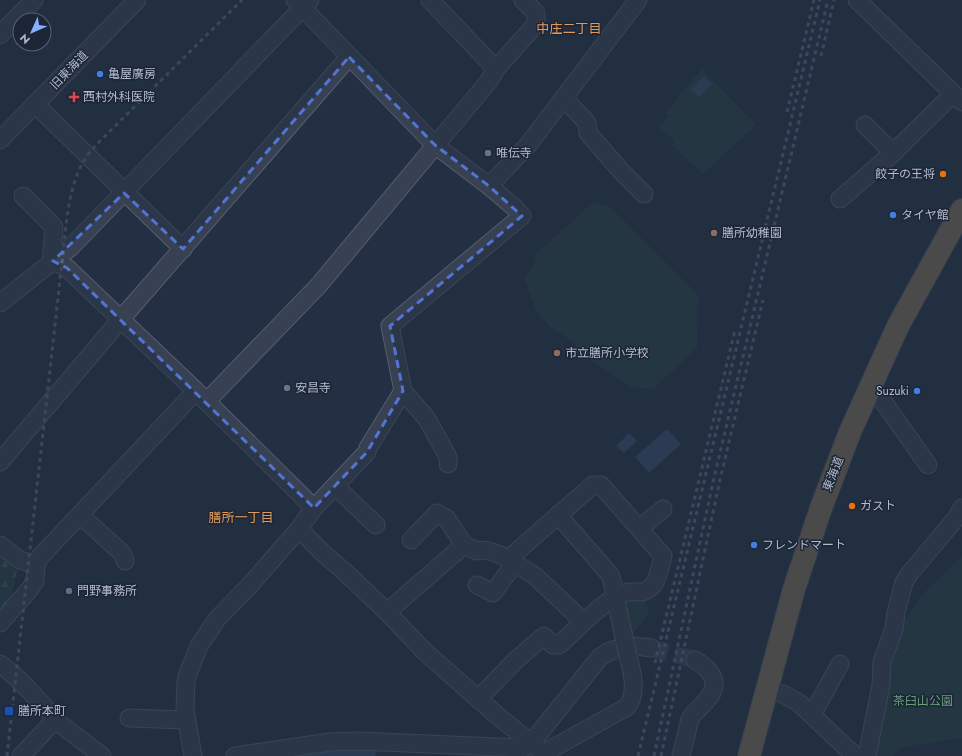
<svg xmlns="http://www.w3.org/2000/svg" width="962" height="756" viewBox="0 0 962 756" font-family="Jost,'Noto Sans JP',sans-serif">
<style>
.forest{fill:url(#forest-firs)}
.park{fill:#253f43}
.water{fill:#35496b}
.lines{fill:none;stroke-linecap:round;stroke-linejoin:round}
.river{stroke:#35496b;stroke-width:20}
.minor-tunnel{stroke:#394457;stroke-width:17;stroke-dasharray:17 8;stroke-linecap:butt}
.minor-casing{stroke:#555f6f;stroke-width:19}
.highway-casing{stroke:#424c5c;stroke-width:24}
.minor{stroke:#374152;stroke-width:17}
.highway{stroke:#796b53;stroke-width:22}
.rail{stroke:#596579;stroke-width:3;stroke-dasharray:4 4;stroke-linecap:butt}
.minor-bridge-casing{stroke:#555f6f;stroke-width:19;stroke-linecap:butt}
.minor-bridge{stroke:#374152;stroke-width:17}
.marked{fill:none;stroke:#5274d4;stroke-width:3;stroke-dasharray:8 5;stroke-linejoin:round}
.shop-dot{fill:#3f7fe0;stroke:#1c2637;stroke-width:1.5}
.health-dot{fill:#e0444e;stroke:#1c2637;stroke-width:1.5}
.worship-dot{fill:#6b7280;stroke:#1c2637;stroke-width:1.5}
.food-dot{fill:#e8710a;stroke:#1c2637;stroke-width:1.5}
.education-dot{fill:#8d6e63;stroke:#1c2637;stroke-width:1.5}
.service-dot{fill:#5c6f8a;stroke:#1c2637;stroke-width:1.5}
.transit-dot{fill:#1a4fb4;stroke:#1c2637;stroke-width:1.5}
.labels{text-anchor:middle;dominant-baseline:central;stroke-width:3;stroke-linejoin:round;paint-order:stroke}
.street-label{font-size:12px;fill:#b4bccc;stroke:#1c2637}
.poi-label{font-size:12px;fill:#b4bccc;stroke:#1c2637;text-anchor:start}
.park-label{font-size:12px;fill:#699f77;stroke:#1c2637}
.neighbourhood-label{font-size:13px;fill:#e09a5b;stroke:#1c2637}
</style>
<defs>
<pattern id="forest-firs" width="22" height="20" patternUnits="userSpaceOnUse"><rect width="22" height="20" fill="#253f43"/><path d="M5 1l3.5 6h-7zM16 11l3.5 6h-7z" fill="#42595d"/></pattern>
</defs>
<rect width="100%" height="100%" fill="#232f42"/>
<!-- forest -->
<path class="forest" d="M0,552L18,565L10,604L0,615V580L1,578L0,577Z"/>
<!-- park -->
<g class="park">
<path d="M702,69L756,125L703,174L672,145L675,141L659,128L669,116L665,113Z"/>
<path d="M592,203L610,207L698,295L697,348L653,389L631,387L574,349L576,344L549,326L536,310L524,278L534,264L535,255Z"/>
<path d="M962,556V738L914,745L900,749L892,756H874L883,698L897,630L926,591Z"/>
<path d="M626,597L643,598C656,612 641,623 632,634L622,602Z"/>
</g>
<!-- water -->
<g class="water">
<path d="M704,76L712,84L699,97L691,89Z"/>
<path d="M667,429L681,444L649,473L635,457Z"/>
<path d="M629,433L637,441L624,453L616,446Z"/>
</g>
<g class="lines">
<!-- river -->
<path class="river" d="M299,754L352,749L367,750"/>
<!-- minor-tunnel -->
<path class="minor-tunnel" d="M651,648L695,660"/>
<!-- minor casing -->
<g class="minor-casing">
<g id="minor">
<path d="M430,0L496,69"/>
<path d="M857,0L962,102"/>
<path d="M0,35L34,0"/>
<path d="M564,98L587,123L588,133L621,171L644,194"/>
<path d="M35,104L183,249"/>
<path d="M865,125L893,153"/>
<path d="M0,140L137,0"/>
<path d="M489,186L528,145L638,0"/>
<path d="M23,196L54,227L51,263"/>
<path d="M840,199L893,153L953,94"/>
<path d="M53,261L67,268L196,391L314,508"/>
<path d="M0,303L71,247L310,0"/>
<path d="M403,391L427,419L448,457V464"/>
<path d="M867,392L880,397L928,465"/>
<path d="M207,401L319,285L489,81L496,69L536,24V13L523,0"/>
<path d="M0,462L121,319L349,57"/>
<path d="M335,486L376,525"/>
<path d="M80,515L122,553L125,561"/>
<path d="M558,515L611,576L623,633"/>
<path d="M640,528L663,509"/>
<path d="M299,529L325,555L345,572L387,612L424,651L499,717L547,756"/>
<path d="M411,540L437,513L447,519L464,545L477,551C486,548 499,554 508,559"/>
<path d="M0,545L20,560L36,565"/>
<path d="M477,585L493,593L515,563"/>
<path d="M387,612L464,545"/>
<path d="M0,623L30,589L35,581L36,565L40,557L196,391"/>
<path d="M0,664C20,678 35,697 52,715L55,720L102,756"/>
<path d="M767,688L785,695L799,703L855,756"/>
<path d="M478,699L517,659L544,636L553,645H559C575,631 605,599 624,593C636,589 642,597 653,585C658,580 661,563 663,556L601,485H593L508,559L535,576L584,622"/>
<path d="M812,715L840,664"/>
<path d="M129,718L186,720"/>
<path d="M544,753L627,707C638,693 632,671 628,656"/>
<path d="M21,756L55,720"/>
<path d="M193,756L185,709L186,682L187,676L199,646L217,619L251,584L299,529L314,508L367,452L368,448L403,391L390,326L522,216L515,208L489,186L435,145L295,0"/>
<path d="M235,756L330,742L358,741L523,748L530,743L537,736L600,657C616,646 632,645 651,648"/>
<path d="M681,756L690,719C694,712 700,708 705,702C722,685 713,670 695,660"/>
<path d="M867,756L881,685L882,662L894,629L896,613L904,582L910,573L957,517L962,508"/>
</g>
</g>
<!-- highway casing -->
<g class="highway-casing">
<path id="highway" d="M749,756L794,589L821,508L850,432L898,326L962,210"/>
</g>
<!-- minor -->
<use href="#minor" class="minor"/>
<!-- highway -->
<use href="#highway" class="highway"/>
<!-- rail -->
<g class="rail">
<path d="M821,56L834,0"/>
<path d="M787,112L814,0"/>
<path d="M655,663L735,330"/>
<path d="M7,756L63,253C67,220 68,184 87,156C90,151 95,147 99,142L242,0"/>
<path d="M638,756L820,0"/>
<path d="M654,756L713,482L828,0"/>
<path d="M661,756L719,484L763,300"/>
</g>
<!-- minor-bridge casing -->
<g class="minor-bridge-casing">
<path id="minor-bridge" d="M623,633L628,656"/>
</g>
<!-- minor-bridge -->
<use href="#minor-bridge" class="minor-bridge"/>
</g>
<!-- marked area -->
<path d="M0 0H962V756H0ZM349,57L435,145L489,186L522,216L390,326L403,391L367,452L314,508L67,268L53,261L124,193L183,249Z" fill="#232f42" fill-opacity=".55" fill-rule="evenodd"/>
<path class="marked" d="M349,57L435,145L489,186L522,216L390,326L403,391L367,452L314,508L67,268L53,261L124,193L183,249Z"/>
<!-- markers -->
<g class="shop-dot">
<circle cx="100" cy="74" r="4"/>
<circle cx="893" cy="215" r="4"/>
<circle cx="917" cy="391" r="4"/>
<circle cx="754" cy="545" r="4"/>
</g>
<path class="health-dot" d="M72 91h4v4h4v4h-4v4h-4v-4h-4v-4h4z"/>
<g class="worship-dot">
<circle cx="488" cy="153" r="4"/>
<circle cx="287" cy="388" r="4"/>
</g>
<g class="food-dot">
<circle cx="943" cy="174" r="4"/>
<circle cx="852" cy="506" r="4"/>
</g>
<g class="education-dot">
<circle cx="714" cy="233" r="4"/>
<circle cx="557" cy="353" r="4"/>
</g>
<circle class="service-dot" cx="69" cy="591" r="4"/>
<rect class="transit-dot" x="4" y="706" width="10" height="10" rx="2"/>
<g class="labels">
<!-- street labels -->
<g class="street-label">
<text transform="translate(69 70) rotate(-46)">旧東海道</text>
<text transform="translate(833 474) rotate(-69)">東海道</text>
</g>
<!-- poi labels -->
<g class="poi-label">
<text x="108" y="74">亀屋廣房</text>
<text x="83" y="97">西村外科医院</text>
<text x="496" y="153">唯伝寺</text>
<text x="935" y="174" text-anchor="end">餃子の王将</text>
<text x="901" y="215">タイヤ館</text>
<text x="722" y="233">膳所幼稚園</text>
<text x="565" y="353">市立膳所小学校</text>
<text x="295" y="388">安昌寺</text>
<text x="909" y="391" text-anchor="end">Suzuki</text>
<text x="860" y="506">ガスト</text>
<text x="762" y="545">フレンドマート</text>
<text x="77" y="591">門野事務所</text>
<text x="18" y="711">膳所本町</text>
</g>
<!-- park labels -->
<g class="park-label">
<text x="923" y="701">茶臼山公園</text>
</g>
<!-- neighbourhood labels -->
<g class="neighbourhood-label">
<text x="569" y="28">中庄二丁目</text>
<text x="241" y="517">膳所一丁目</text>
</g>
</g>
<!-- north arrow -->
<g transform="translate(32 32) rotate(225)"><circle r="19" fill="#1c2637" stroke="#596273"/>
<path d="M0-3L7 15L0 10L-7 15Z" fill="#86b0ff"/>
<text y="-6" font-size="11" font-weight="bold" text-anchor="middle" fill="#b4bccc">N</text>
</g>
</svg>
